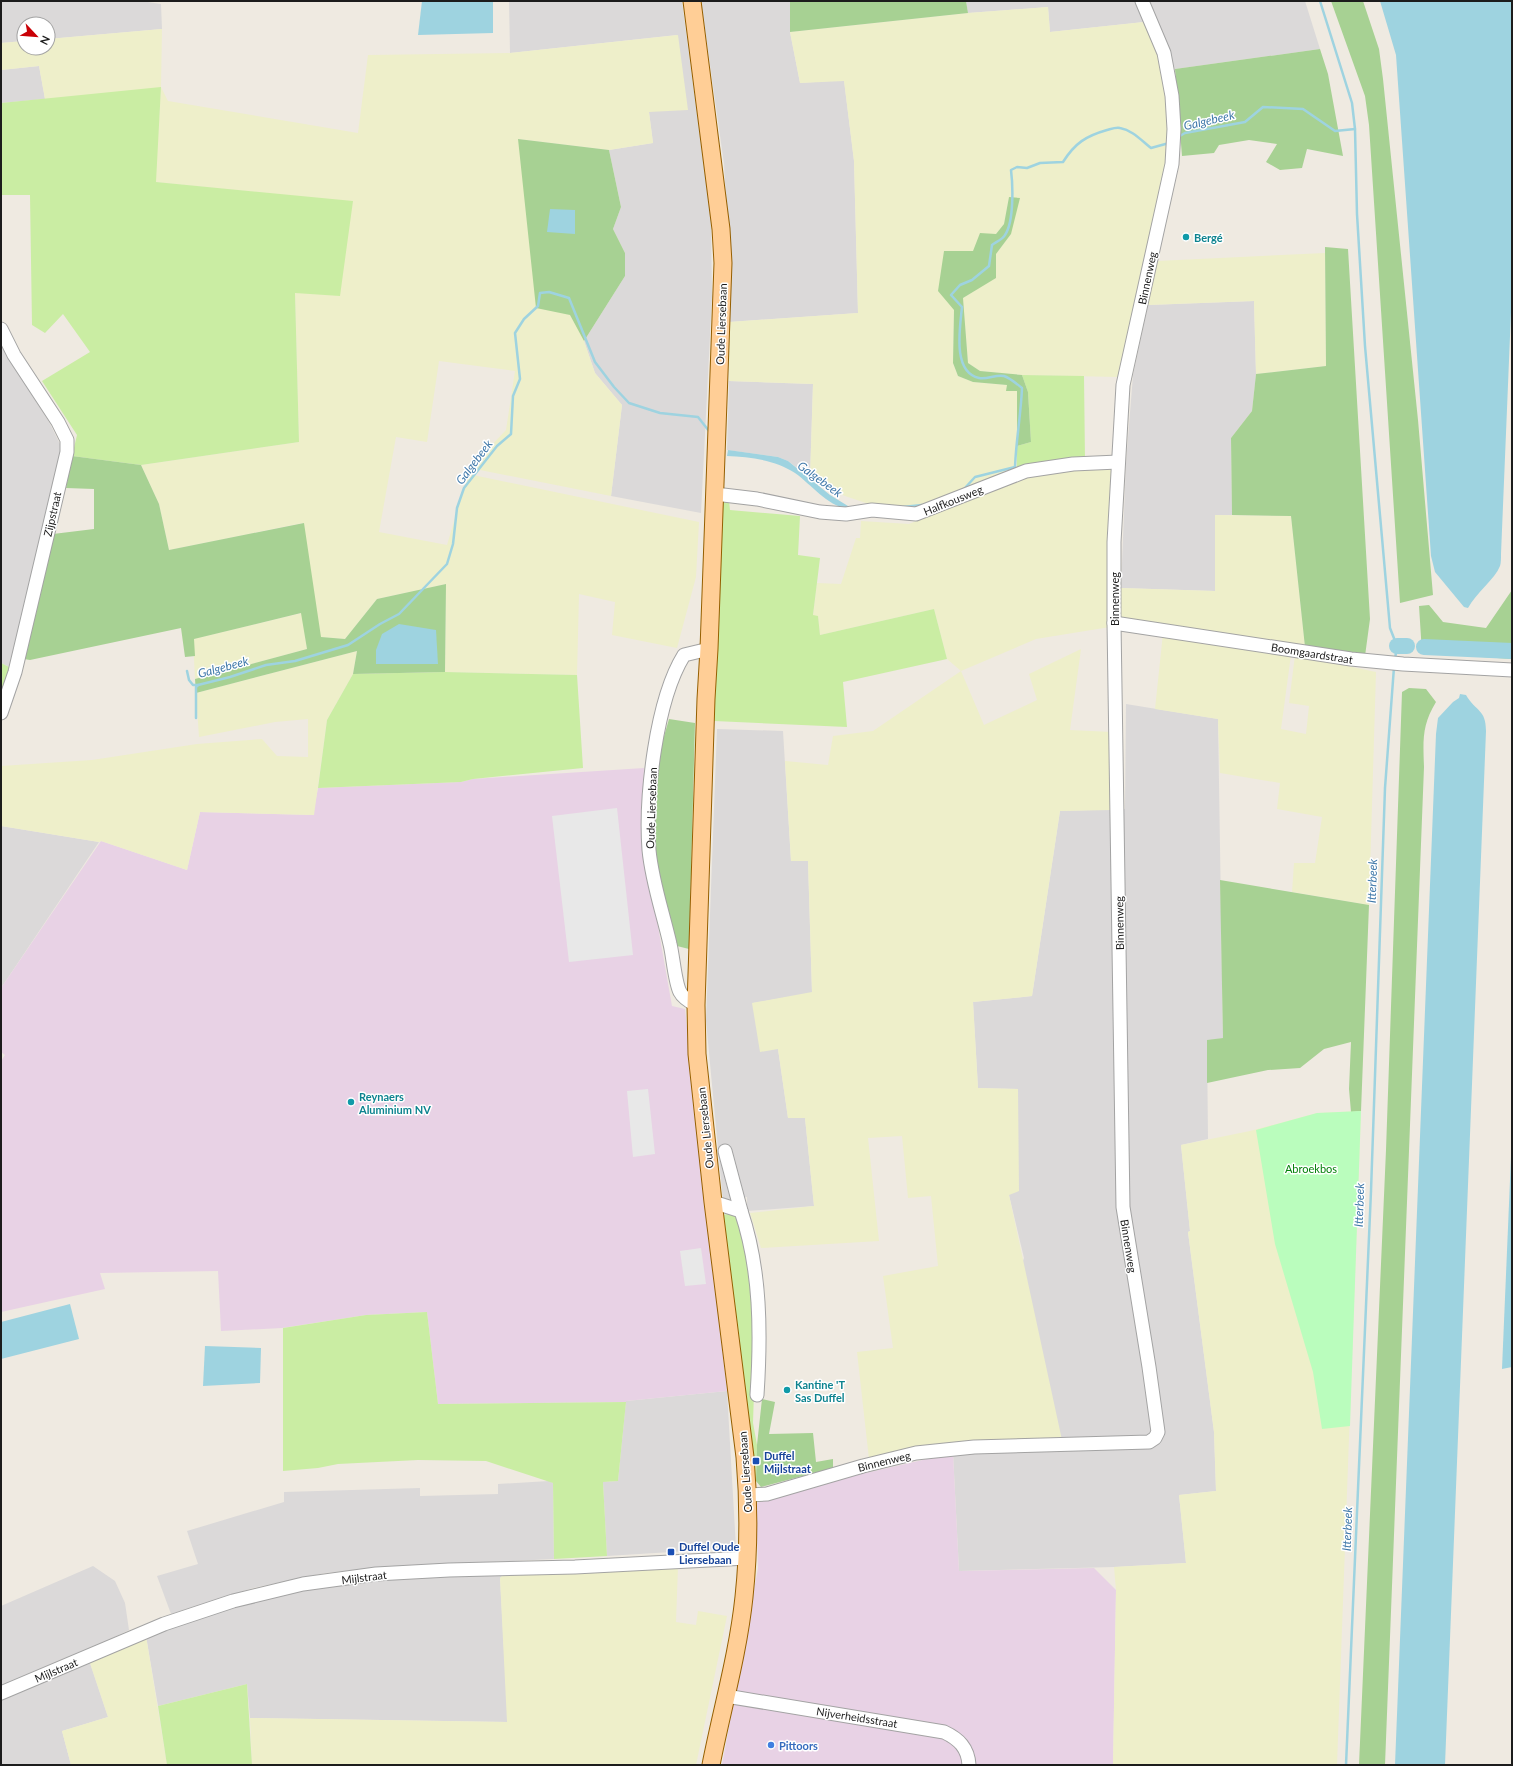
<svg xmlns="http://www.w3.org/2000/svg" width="1513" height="1766" viewBox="0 0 1513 1766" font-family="Lato,sans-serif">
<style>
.residential{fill:#dbd9d9}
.industrial{fill:#e8d2e5}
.farmland{fill:#eeefca}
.grass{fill:#caeda3}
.forest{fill:#a7d193}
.park{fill:#bafdbd}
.parking{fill:#e8e8e8}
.water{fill:#9ed3e0}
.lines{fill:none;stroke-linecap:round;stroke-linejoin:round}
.stream{stroke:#9ed3e0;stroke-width:2.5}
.river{stroke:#9ed3e0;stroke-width:16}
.minor-casing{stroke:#a3a3a3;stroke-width:15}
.major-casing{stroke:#955f00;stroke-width:19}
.minor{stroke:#fff;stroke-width:13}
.major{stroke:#ffce96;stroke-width:17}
.culture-dot{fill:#0f9aa8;stroke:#fff;stroke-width:1.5}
.transit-dot{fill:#1a4fb4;stroke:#fff;stroke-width:1.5}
.shop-dot{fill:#3f7fe0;stroke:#fff;stroke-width:1.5}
.labels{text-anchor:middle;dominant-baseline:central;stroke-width:3;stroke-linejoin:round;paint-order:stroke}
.culture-label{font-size:11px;font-weight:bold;fill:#0d838f;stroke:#fff;text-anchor:start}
.street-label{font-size:11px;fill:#1c1c1c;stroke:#fff}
.park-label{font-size:11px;fill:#04810a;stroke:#fff}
.transit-label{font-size:11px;font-weight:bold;fill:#164399;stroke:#fff;text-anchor:start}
.shop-label{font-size:11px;font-weight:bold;fill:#366cbe;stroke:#fff;text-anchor:start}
.water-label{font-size:12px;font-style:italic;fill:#4079aa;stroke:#fff}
</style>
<rect width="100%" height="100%" fill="#efeae1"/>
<!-- residential -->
<g class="residential">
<path d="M1,1H141L161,4L162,29L48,39V24H24V41L1,43Z"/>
<path d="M509,1H682L711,220L712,296L701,513L611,496L622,405L595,373L584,341L625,276V253L613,229L621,207L609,150L653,143L649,112L677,35L510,53Z"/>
<path d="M701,1H790V32L800,83L844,80L854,161L858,313L729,322V252L724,164Z"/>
<path d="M966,1H1136L1144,22L1050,32L1048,7L968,13Z"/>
<path d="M1150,1H1305L1320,49L1175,69Z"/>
<path d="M39,66L45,99L1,103V70Z"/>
<path d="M1254,301L1256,374L1252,411L1231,438L1232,515H1215V591L1121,588L1126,463L1133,375L1148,305Z"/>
<path d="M1,342L13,365L49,422L62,448L11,668L1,663Z"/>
<path d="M729,381L813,384L810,478L788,461L778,457L727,450Z"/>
<path d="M1126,704L1218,719L1223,1038L1207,1041L1208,1139L1181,1145L1190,1231L1188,1232L1214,1432L1216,1491L1179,1495L1186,1563L1114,1567L959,1571L953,1453L1024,1258L1009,1195L1018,1089L978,1088L973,1002L1032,996L1060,811L1125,809Z"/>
<path d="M717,729L783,731L791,861H808L812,993L753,1003L778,1049L788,1118H805L814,1206L747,1211V1197L723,1201L706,1021Z"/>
<path d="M1,826L99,842L1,988Z"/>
<path d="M727,1391L736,1548L607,1556L603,1482L618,1481L626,1401Z"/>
<path d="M549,1481L553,1483L554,1559L386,1567L325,1573L253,1588L171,1614L157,1576L198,1564L187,1531L284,1502V1492L420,1488V1496L498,1494V1484Z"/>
<path d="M93,1566L115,1581L125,1603L129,1630L86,1651L108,1717L62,1731L71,1765H1V1606Z"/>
<path d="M504,1574L500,1578L508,1722L250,1718L247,1684L158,1706L146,1636L207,1613L286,1592L384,1579Z"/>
</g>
<!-- industrial -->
<g class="industrial">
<path d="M644,768L641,830L672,1006L685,1009L727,1391L626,1401V1402L438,1404L427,1312L366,1315L282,1328L221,1331L218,1271L100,1273L105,1289L1,1312V1061L5,1055L1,1052V988L101,841L187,870L200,812L313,815L318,788L461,782L473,779Z"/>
<path d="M953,1453L959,1571L1094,1568L1116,1590L1113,1765H722L758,1568L756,1503L857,1475Z"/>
</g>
<!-- farmland -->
<g class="farmland">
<path d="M1048,7L1050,32L1144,22L1159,60L1167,107V156L1119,377L1022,375L980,371L968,363L963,298L996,277V254L1011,234L1009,197L1004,224L996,234L973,251H944L954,309L953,363L958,376L973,382L1007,385L1017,391V469L940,500L909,509L866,503L845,496L810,478L813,384L729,381V322L858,313L854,161L844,81L800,83L790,32L968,13Z"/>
<path d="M162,29L161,87L168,101L358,133L368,55L510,53L678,35L688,110L649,112L653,143L609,150L518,139L570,315L584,341L595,373L622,405L611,496L470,468L506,430L515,371L439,361L427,442L396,437L379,532L447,545L468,474L699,522L696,577L677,648L612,635L615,602L579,594L577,675L445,672L446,584L377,599L345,639L320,637L303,523L169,550L159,504L141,465L299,442L295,293L353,202L155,182L161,88L45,99L39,66L1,70V43L24,41V48H48V39Z"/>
<path d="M1325,253L1326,366L1256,374L1254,301L1148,305L1157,261Z"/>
<path d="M1114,467L1110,627L1036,639L961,671L984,725L1037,700L1029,674L1081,649L1070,730L1112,732V810L1060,811L1032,996L973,1002L978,1088L1018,1089L1019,1191L1009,1195L1062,1440L869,1459L857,1352L893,1348L883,1276L938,1266L931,1196L908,1198L902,1136L868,1138L879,1241L761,1248L750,1213L814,1206L805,1118H788L778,1049L760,1052L752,1003L812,992L808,861H791L785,761L828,765L833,736L873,731L961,671L947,659L934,609L820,635L818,616H813L817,583L841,584L856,538H860L861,521L909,524L1022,476Z"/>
<path d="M1215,515L1291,516L1305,647L1120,618L1121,588L1215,591Z"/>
<path d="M302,613L307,649L195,679L193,639Z"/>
<path d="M1163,633L1291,655L1281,729L1306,734L1309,706L1289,703L1295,655L1376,672L1369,905L1292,892L1294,863H1315L1322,817L1277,809L1280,783L1220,773L1218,719L1155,709Z"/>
<path d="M357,651L353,674L327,720L314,815L200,812L187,870L101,841L99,842L1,826V766L92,760L197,744L262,739L277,756L308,757V719L275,722L199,737L196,693Z"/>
<path d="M1361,1111L1337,1765H1113L1116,1590L1114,1567L1186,1563L1179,1495L1216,1491L1214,1432L1188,1232L1190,1231L1181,1145L1250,1131L1317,1113Z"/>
<path d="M678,1567L676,1622L696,1625L698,1611L727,1616L696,1765H252L250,1718L507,1722L500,1578L504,1574Z"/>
<path d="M146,1636L167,1765H71L62,1731L108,1717L90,1663Z"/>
</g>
<!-- grass -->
<g class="grass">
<path d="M161,87L156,182L353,201L340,296L295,293L299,442L141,465L72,456L77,435L42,381L90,352L63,314L45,333L32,325L30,195H1V103Z"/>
<path d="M1022,375L1084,376L1085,460L1017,469V446L1031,442L1028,392Z"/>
<path d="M723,501H729L730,510L800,516L798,555L820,558L813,615L818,616L820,635L934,609L947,659L843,682L847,727L714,721Z"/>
<path d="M1,663L11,668L1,696Z"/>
<path d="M445,672L577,675L583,768L473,779L461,782L318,788L327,720L353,674Z"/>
<path d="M734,1213L740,1218L748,1251L756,1329L753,1423L757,1445L756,1481L753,1479L722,1215Z"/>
<path d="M427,1312L438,1404L626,1402L618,1481L603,1482L607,1556L554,1559L553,1483L486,1461L418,1460L338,1464L318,1468L283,1471V1328L366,1315Z"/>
<path d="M247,1684L252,1765H167L158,1706Z"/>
</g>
<!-- forest -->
<g class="forest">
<path d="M790,1H966L968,13L790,32Z"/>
<path d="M1331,1H1363L1379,49L1383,79L1418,420L1433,595L1400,603L1369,125L1365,96Z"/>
<path d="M1320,49L1328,74L1343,156L1307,149L1302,168L1280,170L1266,162L1277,144L1249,140L1219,145L1214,153L1182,156L1175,69Z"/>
<path d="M518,139L609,150L621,207L613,229L625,253V276L584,341L570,315L536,308Z"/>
<path d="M1009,197L1020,198L1011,234L996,254V278L963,298L968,363L980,371L1022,375L1028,392L1031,442L1017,446V391H1006L1007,385L973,382L958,376L953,363L954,310L938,291L944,251H973L980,233L996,234L1004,224Z"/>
<path d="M1325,247L1348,249L1370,619L1365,656L1305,647L1291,516L1232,515L1231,438L1252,411L1256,374L1326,366Z"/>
<path d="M72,456L141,465L159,504L169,550L304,523L321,637L345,639L377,599L446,584L445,672L353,674L357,651L196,693L195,679L307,649L301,613L194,639L195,656L185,657L181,628L30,660L24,659L53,534L94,529V489L66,488Z"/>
<path d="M1512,590V659L1422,653L1419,606L1429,605L1443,622L1486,628Z"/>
<path d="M1409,688L1426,689L1436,702C1422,725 1423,740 1424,767L1385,1765H1359L1386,1150L1402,692Z"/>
<path d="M669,719L695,723L689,949L673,945L657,865L653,822L658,757Z"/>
<path d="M1220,880L1369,905L1361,1111L1351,1112L1349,1089L1351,1042L1324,1049L1300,1068L1268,1070L1207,1083V1040L1223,1038Z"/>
<path d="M762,1399L775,1402L769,1434L813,1433L816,1462L833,1459V1468L761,1487L756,1481L757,1445Z"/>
</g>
<!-- park -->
<path class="park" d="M1361,1111L1350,1426L1322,1429L1313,1372L1275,1244L1256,1130L1317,1113Z"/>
<!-- parking -->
<g class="parking">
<path d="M617,808L633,955L569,962L552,816Z"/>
<path d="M648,1089L655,1154L633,1157L627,1091Z"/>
<path d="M701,1248L706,1284L685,1286L680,1251Z"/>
</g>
<!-- water -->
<g class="water">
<path d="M422,1H493V33L418,35Z"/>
<path d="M1380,1H1512V288L1501,554C1501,558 1501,563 1500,566C1495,579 1476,593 1468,608L1464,607L1435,572L1431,556L1396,55Z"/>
<path d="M550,209L575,210V234L547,232Z"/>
<path d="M728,450L778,457L788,461L830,495L848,506V509C826,505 812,485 795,473C776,460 750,457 727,456Z"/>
<path d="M399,624L436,630L438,664H376V650L382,634Z"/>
<path d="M1460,694L1466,695C1476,712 1486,709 1486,731L1445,1765H1395L1436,734L1438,718L1453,702L1459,698Z"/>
<path d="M1512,1133V1367L1502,1369Z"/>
<path d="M70,1304L79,1339L1,1359V1322Z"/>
<path d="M205,1346L261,1348L260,1383L203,1386Z"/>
</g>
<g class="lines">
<!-- stream -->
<g class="stream">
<path d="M1320,1L1352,103L1355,129L1357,214L1365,346L1390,628L1397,646L1395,659"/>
<path d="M1178,137L1185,133L1245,122L1263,107L1303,109L1335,131L1355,129"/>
<path d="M964,489L975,477L1015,467C1016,440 1021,414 1022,388C1017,384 1010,378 1004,376C996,374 987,380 979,378C952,372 960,328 962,307L951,295L960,285L972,280L989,266L992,245C996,242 1003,239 1005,235C1014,222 1013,186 1011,170L1017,167L1027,168L1040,163L1063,162C1075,143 1086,136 1107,130C1111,129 1116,127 1120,128C1132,130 1141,140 1151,148L1169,143"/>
<path d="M903,507L922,505"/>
<path d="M187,671L189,680L193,685H198L230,677L266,665L295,661L348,645L380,624L399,614L447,564L453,544L457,508L464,488L497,446L511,434L513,396L520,379L515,333L524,319L538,306L540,293L549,292L569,298L595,362L614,387L629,403L660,413L698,417L709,431"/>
<path d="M196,718V687L198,685"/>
<path d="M1346,1765L1371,1191L1385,788L1394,667"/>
</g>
<!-- river -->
<g class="river">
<path d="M1397,646H1407"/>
<path d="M1424,647L1512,651"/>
</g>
<!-- minor casing -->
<g class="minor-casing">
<g id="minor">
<path d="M1,329L14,355L58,422L67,440V452L15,672L1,713"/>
<path d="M715,494L757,499L820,512L846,514L872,510L916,514L1026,471L1073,464L1118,462"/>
<path d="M1114,623L1351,659L1403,664L1512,670"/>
<path d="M696,1005C690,1002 683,998 680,992C675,983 673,956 670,944C663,913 652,882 649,850C645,797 656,700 684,655L709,649"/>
<path d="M725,1151L741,1211"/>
<path d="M713,1202L741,1211C761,1270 761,1334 757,1395"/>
<path d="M748,1495L767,1494L863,1466L916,1453L974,1447L1149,1442L1155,1438L1158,1432L1149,1367L1123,1207L1114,623V542L1123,385L1172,164L1174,129L1172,96L1164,53L1142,1"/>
<path d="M1,1693L164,1624L233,1601L303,1584L376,1574L449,1570L575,1567L747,1558"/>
<path d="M726,1696L944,1732C959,1739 968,1748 969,1765"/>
</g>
</g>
<!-- major casing -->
<g class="major-casing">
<path id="major" d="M692,1L721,229L723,263L709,649L706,699L696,1005L697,1054L713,1202L745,1457C749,1504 749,1550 744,1597C738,1654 722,1709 711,1765"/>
</g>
<!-- minor -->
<use href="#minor" class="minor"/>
<!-- major -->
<use href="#major" class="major"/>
</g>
<!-- markers -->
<g class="culture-dot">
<circle cx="1186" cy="237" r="4"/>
<circle cx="351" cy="1102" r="4"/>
<circle cx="787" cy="1390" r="4"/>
</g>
<g class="transit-dot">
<rect x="752" y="1457" width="8" height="8" rx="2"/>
<rect x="667" y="1548" width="8" height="8" rx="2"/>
</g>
<circle class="shop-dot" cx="771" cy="1745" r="4"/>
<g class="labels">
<!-- culture labels -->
<g class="culture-label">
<text x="1194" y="237">Bergé</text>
<text x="359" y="1096">Reynaers<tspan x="359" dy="13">Aluminium NV</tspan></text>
<text x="795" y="1384">Kantine 'T<tspan x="795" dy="13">Sas Duffel</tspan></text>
</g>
<!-- street labels -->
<g class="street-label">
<text transform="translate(1147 278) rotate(-78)">Binnenweg</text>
<text transform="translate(721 324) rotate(-88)">Oude Liersebaan</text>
<text transform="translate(953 500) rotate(-22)">Halfkousweg</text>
<text transform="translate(52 514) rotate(-77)">Zijpstraat</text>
<text transform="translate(1114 599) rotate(-90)">Binnenweg</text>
<text transform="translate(1312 653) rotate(9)">Boomgaardstraat</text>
<text transform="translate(651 808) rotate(-88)">Oude Liersebaan</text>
<text transform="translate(1119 923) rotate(-91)">Binnenweg</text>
<text transform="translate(705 1128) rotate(-96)">Oude Liersebaan</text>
<text transform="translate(1129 1246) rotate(81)">Binnenweg</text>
<text transform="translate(884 1461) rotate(-14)">Binnenweg</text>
<text transform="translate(745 1472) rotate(-94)">Oude Liersebaan</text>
<text transform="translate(364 1577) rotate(-7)">Mijlstraat</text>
<text transform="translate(56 1670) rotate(-23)">Mijlstraat</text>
<text transform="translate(857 1717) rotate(9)">Nijverheidsstraat</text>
</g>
<!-- park labels -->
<g class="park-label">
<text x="1311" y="1168">Abroekbos</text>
</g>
<!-- transit labels -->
<g class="transit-label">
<text x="764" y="1455">Duffel<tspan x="764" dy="13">Mijlstraat</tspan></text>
<text x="679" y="1546">Duffel Oude<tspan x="679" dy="13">Liersebaan</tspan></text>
</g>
<!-- shop labels -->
<g class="shop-label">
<text x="779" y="1745">Pittoors</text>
</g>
<!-- water labels -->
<g class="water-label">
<text transform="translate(1209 120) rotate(-13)">Galgebeek</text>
<text transform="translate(474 462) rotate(-53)">Galgebeek</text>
<text transform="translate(820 479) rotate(36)">Galgebeek</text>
<text transform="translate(223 667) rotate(-15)">Galgebeek</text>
<text transform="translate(1372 881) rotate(-88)">Itterbeek</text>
<text transform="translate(1359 1205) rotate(-88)">Itterbeek</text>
<text transform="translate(1347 1529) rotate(-88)">Itterbeek</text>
</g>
</g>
<!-- border -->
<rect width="1513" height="1766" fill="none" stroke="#1c1c1c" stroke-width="4"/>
<!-- north arrow -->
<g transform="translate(36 36) rotate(116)"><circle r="19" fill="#ffffff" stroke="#a4a4a4"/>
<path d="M0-3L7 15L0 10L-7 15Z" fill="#c90006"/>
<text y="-6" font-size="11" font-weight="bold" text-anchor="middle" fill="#1c1c1c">N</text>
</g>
</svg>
